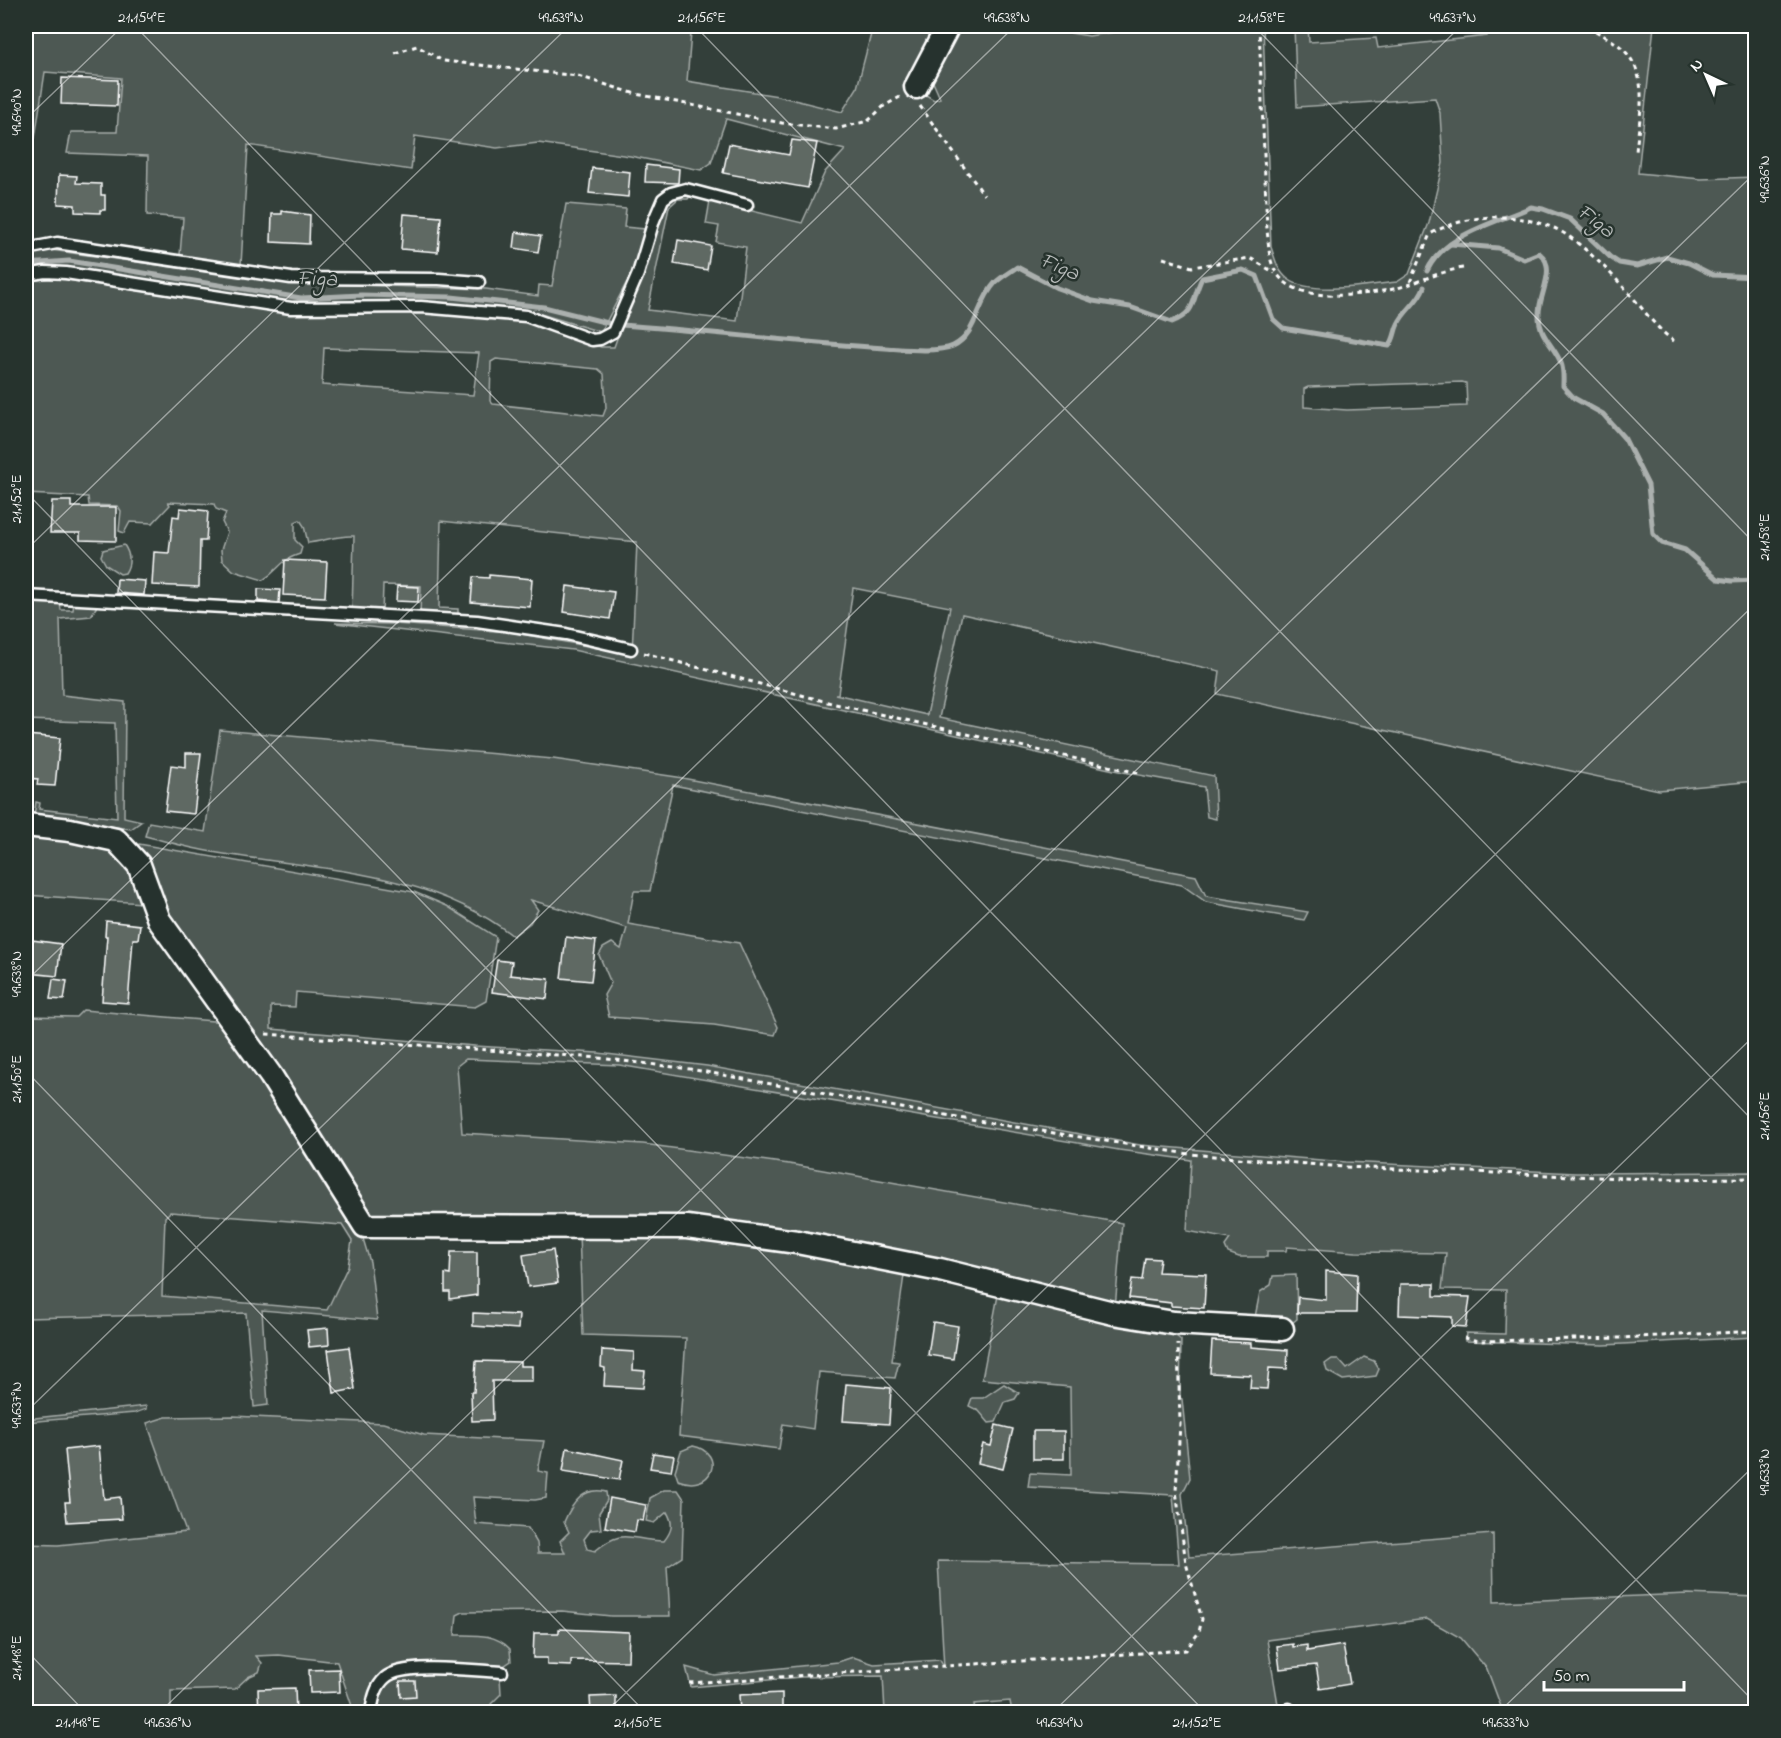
<svg xmlns="http://www.w3.org/2000/svg" width="1781" height="1738" viewBox="0 0 1781 1738" font-family="'Indie Flower',sans-serif">
<style>
.green{fill:#4d5853;stroke:#a6aca9;stroke-width:1.5;fill-rule:evenodd}
.lines{fill:none;stroke-linecap:round;stroke-linejoin:round}
.stream{stroke:#abb0ae;stroke-width:5}
.building{fill:#5f6964;stroke:#fff;stroke-width:1.5}
.lane-casing{stroke:#fff;stroke-width:15}
.street-casing{stroke:#fff;stroke-width:27}
.path{stroke:#fff;stroke-width:3;stroke-dasharray:4.5 4.5;stroke-linecap:butt}
.lane{stroke:#26332d;stroke-width:10}
.street{stroke:#26332d;stroke-width:22}
.ticks{fill:none;stroke:#fff;stroke-width:1.5;stroke-opacity:0.45}
.labels{text-anchor:middle;dominant-baseline:central;stroke-width:5;stroke-linejoin:round;paint-order:stroke}
.water-label{font-size:22px;font-style:italic;fill:#b9bdbc;stroke:#26332d}
.neatline{fill:none;stroke:#fff;stroke-width:2}
.ticks-label{font-size:15px;text-anchor:middle;fill:#fff}
</style>
<rect width="100%" height="100%" fill="#333f3a"/>
<filter id="ink" filterUnits="userSpaceOnUse"><feTurbulence type="fractalNoise" baseFrequency=".0167" numOctaves="2"/><feDisplacementMap in="SourceGraphic" scale="12" xChannelSelector="R" yChannelSelector="G"/><feConvolveMatrix kernelMatrix="1 2 1 2 8 2 1 2 1" color-interpolation-filters="sRGB"/></filter>
<g filter="url(#ink)">
<!-- green -->
<g class="green">
<path d="M26,26H694L691,33L687,81L778,96L842,112L857,88L871,34L869,26H940L921,92L934,100L940,98L929,73L953,26H1066L1071,33L1089,36L1154,26H1263L1271,247C1275,258 1277,271 1288,279C1310,296 1370,285 1397,282L1409,274L1429,223L1443,163L1440,113L1435,98L1297,107L1294,26H1308L1309,42L1376,38L1378,48L1487,36L1488,26H1654L1638,173L1701,179L1755,177V781L1659,790L1217,694L1220,671L962,614L939,718L1214,776L1216,819L1207,817L1204,787L1123,772L573,650L335,623L395,624L510,632L632,654L637,542L441,521L439,608L458,609V618L420,616L421,586L383,585L382,614L352,613L354,536C337,535 324,541 308,543L304,526L300,520L295,522V540L302,547L300,554C278,561 281,569 263,580L234,571L222,560L221,550L227,532L222,522L226,513L216,509L214,504L168,502L170,505L153,523L130,522L124,533L119,531L121,511L118,506L89,505L88,497L26,494V282L49,278L66,280L290,313L422,312L525,320L601,347H614L665,202L677,195L690,196L688,199H678L669,207L648,310L737,321L746,247L716,242L719,226L706,224L710,201L802,223L825,172L845,150L726,119L711,163L701,170L630,156L538,143L497,148L415,136L411,170L248,145L241,265L180,255L183,218L147,215L148,156L67,153L71,132H117L121,78L45,72L35,138H26ZM324,348L479,353L473,395L322,385ZM496,359L598,369L604,374L606,408L603,416L493,404L490,401L491,362ZM1462,382L1466,383L1467,406L1347,410L1304,407V389L1308,387ZM853,588L950,607L927,715L835,694H838Z"/>
<path d="M566,204L626,209L624,227L645,229L634,268L601,332L534,312L377,301L300,303L48,267L26,270V252L51,250L287,283L486,289L538,296L539,285L552,286Z"/>
<path d="M124,545C130,554 131,564 125,573L120,574L106,565L101,556L103,550Z"/>
<path d="M26,603H60L61,610H73L74,603L97,606L91,616L60,619L62,695L125,702L124,817L142,821L131,829L34,816L36,802L40,803L39,809L117,818L115,723L26,720Z"/>
<path d="M220,730L553,759L677,777L1196,876L1206,896L1308,912L1304,920L1206,902L1182,885L673,785L650,891H634L628,924L739,943L778,1027L775,1035L714,1025L609,1017L604,995L611,983L599,955L603,948L612,943L621,949L627,928L531,900L538,910L530,923L513,936C426,868 311,870 207,851C186,847 165,841 145,836L149,822L205,832Z"/>
<path d="M26,828L90,837L126,860L142,903L26,895Z"/>
<path d="M139,844L414,892L447,906L496,937L486,1001L475,1007L296,992L295,1007L271,1006V1029L475,1046L598,1053L707,1066L1140,1145L1346,1162L1576,1173L1755,1172V1337L1604,1345L1465,1341L1466,1333L1505,1334L1506,1290L1442,1289L1446,1253L1356,1252L1287,1247L1286,1251H1267V1257H1239L1228,1253L1225,1246L1230,1239L1187,1231L1191,1160L1119,1150L619,1065L466,1059L457,1066L462,1133L643,1144L789,1164L1122,1223L1115,1309L799,1238L365,1216L185,956L135,854Z"/>
<path d="M83,1010L225,1022L362,1235L370,1262L377,1320L262,1310L268,1405L254,1407L246,1313L26,1318V1016L76,1017ZM170,1212L342,1225L352,1241L348,1266L327,1310L162,1296L165,1217Z"/>
<path d="M579,1234L692,1235L905,1268L892,1361L899,1362L895,1378L819,1372L813,1429L783,1424L779,1449L679,1436L686,1338L583,1335Z"/>
<path d="M1296,1275L1297,1319L1292,1323L1255,1317L1260,1292L1271,1285L1273,1276Z"/>
<path d="M999,1290L1162,1325L1181,1340L1180,1398L1182,1399L1190,1478L1182,1494L1189,1557L1493,1534L1494,1602L1688,1594L1755,1597V1712H1503L1487,1669L1461,1638L1427,1619L1267,1640L1279,1710H1285V1712H1012L1010,1701L974,1704L975,1712H885L883,1676L801,1677L691,1687L686,1667L714,1675L838,1662L853,1657L874,1664L940,1660L944,1668L938,1561L1179,1564L1173,1495L1028,1487L1030,1473L1071,1475L1070,1387L982,1379Z"/>
<path d="M1364,1357L1374,1361L1379,1369L1376,1376L1343,1380L1327,1371L1325,1364L1332,1359H1338L1347,1369Z"/>
<path d="M1004,1384L1019,1393L1015,1399L1005,1402L996,1422L989,1423L979,1411L969,1406L972,1398H983Z"/>
<path d="M146,1406V1409L135,1413L26,1422V1419Z"/>
<path d="M233,1416L383,1423L424,1435L544,1441L538,1471L548,1473L546,1498L535,1500L473,1497L476,1524L528,1528L537,1543L538,1553H565L560,1541L569,1532L564,1522C572,1503 584,1486 606,1492L607,1500L599,1513L601,1529L591,1530L584,1539L587,1549L595,1551C624,1526 630,1541 664,1541C672,1531 674,1524 667,1512L654,1523L646,1521L650,1498L664,1490H678L684,1499L682,1557L667,1567L670,1616H611L562,1611L463,1612L457,1615L455,1635C476,1635 495,1633 510,1649L511,1661L502,1667C470,1665 402,1652 378,1677C370,1686 368,1701 364,1712H354L337,1662L279,1655L256,1656L262,1663L259,1672L248,1677L235,1689L171,1691V1712H26V1544L58,1545L186,1532L147,1423L166,1417Z"/>
<path d="M693,1446C727,1453 712,1494 678,1480L675,1471L681,1451Z"/>
<path d="M423,1673L500,1677L501,1694L491,1704V1712H375C383,1679 389,1676 423,1673Z"/>
</g>
<g class="lines">
<!-- stream -->
<g class="stream">
<path d="M1451,244L1498,248L1524,259L1539,253C1558,267 1539,294 1539,313C1538,336 1554,345 1561,363C1564,370 1563,379 1563,386L1574,398L1603,414L1625,439L1648,485L1653,534L1662,543L1685,550L1718,579L1732,581L1756,580"/>
<path d="M26,264L69,261L301,298L361,295L451,297L544,307L608,323"/>
<path d="M1427,271C1444,234 1496,223 1531,207L1543,209L1570,219L1610,257L1619,263L1637,266L1667,257L1689,263L1713,275L1756,277"/>
<path d="M621,325C709,331 797,343 885,348C902,349 937,353 953,346C977,335 977,302 995,283C1001,277 1010,272 1017,267L1057,288L1093,301L1130,307L1172,322C1198,311 1191,300 1202,278L1243,270L1257,276L1273,319L1283,328L1389,346C1395,339 1394,332 1398,324C1405,309 1419,302 1424,287"/>
</g>
</g>
<!-- building -->
<g class="building">
<path d="M62,78L118,80L117,106L61,104Z"/>
<path d="M792,140L817,143L808,188L723,173L729,144L789,155Z"/>
<path d="M646,165L679,169L678,183L645,182Z"/>
<path d="M592,168L630,172L628,197L589,193Z"/>
<path d="M59,175L77,176L76,183L101,184V195H105V210H100V213L75,212V205L58,204Z"/>
<path d="M282,211L310,215L309,244L271,242L272,214H282Z"/>
<path d="M404,214L441,217L438,252L401,249Z"/>
<path d="M516,232L541,236L538,252L514,248Z"/>
<path d="M678,240L711,246L707,270L674,264Z"/>
<path d="M52,501H71V507H116V541L80,540V533H50Z"/>
<path d="M180,508L208,511L206,541H200L199,587L152,585L154,552L169,553L173,516L179,517Z"/>
<path d="M285,560L327,562L325,597L283,595Z"/>
<path d="M489,575L532,579L530,607L471,602L473,577L489,578Z"/>
<path d="M117,579L145,581L144,595L116,593Z"/>
<path d="M397,586L419,587L418,602L396,601Z"/>
<path d="M567,586L614,592L610,619L564,612Z"/>
<path d="M258,589L280,590L279,603L258,601Z"/>
<path d="M26,735L60,738L55,786L37,785L38,779L26,778Z"/>
<path d="M186,753H201L194,814L165,811L171,765L186,767Z"/>
<path d="M106,921L140,925L138,939H133L128,1003L102,1001L107,936H105Z"/>
<path d="M566,937L596,941L591,981L561,978Z"/>
<path d="M32,940L61,944L57,976L28,973Z"/>
<path d="M497,960L512,962L510,975L549,979L547,999L492,992Z"/>
<path d="M53,979L67,981L64,1000L50,999Z"/>
<path d="M553,1250L558,1283L528,1287L523,1255Z"/>
<path d="M451,1252H477V1295L450,1299V1292H445V1274L450,1275Z"/>
<path d="M1145,1258L1160,1259L1158,1272L1206,1274L1204,1308L1171,1306V1303L1129,1298L1132,1279L1142,1280Z"/>
<path d="M1326,1271L1357,1274L1356,1313H1297L1298,1297L1326,1300Z"/>
<path d="M1400,1284H1434V1296L1470,1297L1466,1327L1452,1326V1317L1399,1315Z"/>
<path d="M473,1313L519,1315L518,1329L473,1326Z"/>
<path d="M933,1322L958,1326L953,1359L928,1355Z"/>
<path d="M328,1328L329,1345L309,1347L307,1330Z"/>
<path d="M1212,1341L1251,1343V1347L1288,1350L1287,1369L1269,1368L1267,1389L1250,1388L1251,1375L1210,1373Z"/>
<path d="M349,1347L355,1389L334,1393L328,1350Z"/>
<path d="M602,1350L634,1352L633,1370L645,1371L643,1388L604,1386L605,1368L601,1367Z"/>
<path d="M476,1361L520,1362V1366H532V1381H492L493,1420L472,1421L471,1392H474Z"/>
<path d="M846,1384L891,1388L889,1424L843,1421Z"/>
<path d="M996,1425L1013,1429L1003,1469L978,1463L983,1444L991,1446Z"/>
<rect x="1033" y="1431" width="31" height="28"/>
<path d="M99,1446L104,1499L120,1497L122,1519L67,1522L65,1502H70L65,1450Z"/>
<path d="M567,1448L623,1460L619,1480L563,1471Z"/>
<path d="M653,1453L674,1456L671,1471L650,1468Z"/>
<path d="M610,1498L646,1505L643,1521L637,1520L635,1532L605,1527Z"/>
<path d="M559,1629L629,1632L628,1661L571,1660V1666L547,1665V1658H533L534,1633H559Z"/>
<path d="M1293,1644V1647L1307,1645V1651L1343,1645L1350,1684L1320,1689L1316,1665L1280,1669L1277,1646Z"/>
<path d="M339,1669L340,1692L310,1693L309,1670Z"/>
<path d="M400,1681H415L416,1696L401,1697Z"/>
<path d="M295,1688L296,1713H259L258,1689Z"/>
<path d="M782,1693V1713H740L739,1695Z"/>
<path d="M616,1696V1713H591L590,1697Z"/>
</g>
<g class="lines">
<!-- lane casing -->
<g class="lane-casing">
<g id="lane">
<path d="M26,249L57,243L291,278L439,279L479,282"/>
<path d="M26,275L45,272L66,273L291,308L421,307L526,316L592,340L600,339L613,332L638,274L654,220L663,199L671,193L686,189L747,205"/>
<path d="M26,596L477,621L566,634L631,649"/>
<path d="M1289,1709L1290,1712"/>
<path d="M371,1712C373,1700 375,1687 385,1678C403,1661 477,1671 502,1672"/>
</g>
</g>
<!-- street casing -->
<g class="street-casing">
<g id="street">
<path d="M916,87L948,26"/>
<path d="M26,825L70,830L116,840L139,865L159,920L271,1076L365,1226L687,1227L797,1242L940,1270L1113,1313L1174,1323L1282,1329"/>
</g>
</g>
<!-- path -->
<g class="path">
<path d="M1259,26L1267,230C1269,245 1268,262 1278,275C1298,302 1353,296 1383,291C1411,287 1435,272 1463,268"/>
<path d="M1588,26C1599,34 1614,40 1623,49C1651,77 1639,117 1636,152"/>
<path d="M1592,28L1638,26"/>
<path d="M395,53L417,46L443,61L578,76L636,94L782,123L836,129L868,121L884,106L900,97"/>
<path d="M920,106L984,195"/>
<path d="M1163,258L1192,267L1250,258L1275,273"/>
<path d="M1410,282L1430,234C1469,213 1513,212 1554,228C1576,237 1611,273 1627,291C1643,308 1655,328 1674,341"/>
<path d="M644,653L835,704L1139,773"/>
<path d="M266,1034L599,1058L690,1069L939,1115L1189,1154L1344,1167L1649,1179L1756,1178"/>
<path d="M1464,1338L1480,1341L1621,1338L1756,1331"/>
<path d="M689,1683L1186,1650L1199,1632L1202,1619L1186,1563L1176,1491L1180,1424L1178,1344"/>
</g>
<!-- lane -->
<use href="#lane" class="lane"/>
<!-- street -->
<use href="#street" class="street"/>
</g>
</g>
<!-- ticks -->
<path class="ticks" d="M135,26L1756,1704M695,26L1756,1124M1254,26L1756,545M26,119L123,26M26,492L1205,1712M26,550L569,26M26,981L1015,26M26,1071L645,1712M26,1412L1461,26M26,1650L85,1712M160,1712L1756,172M606,1712L1756,603M1053,1712L1756,1034M1499,1712L1756,1464"/>
<g class="labels">
<!-- water labels -->
<g class="water-label">
<text transform="translate(1595 222) rotate(37)">Figa</text>
<text transform="translate(1059 268) rotate(23)">Figa</text>
<text transform="translate(317 280) rotate(2)">Figa</text>
</g>
</g>
<!-- margin -->
<rect width="1781" height="1738" fill="none" stroke="#26332d" stroke-width="66"/>
<!-- north arrow -->
<g transform="translate(1706 75) rotate(316)" stroke="#26332d" stroke-width="4.5" paint-order="stroke">
<path d="M0-4.5L10 22L0 15L-10 22Z" fill="#ffffff"/>
<text y="-9" font-size="16" font-weight="bold" text-anchor="middle" fill="#ffffff">N</text>
</g>
<!-- scale -->
<path d="M1544 1681v9h140v-9" fill="none" stroke="#ffffff" stroke-width="3"/>
<text x="1553" y="1681" font-size="18" fill="#ffffff" stroke="#26332d" stroke-width="4.5" paint-order="stroke">50 m</text>
<rect x="33" y="33" width="1715" height="1672" class="neatline"/>
<g class="ticks-label">
<text x="142" y="22">21.154°E</text>
<text x="561" y="22">49.639°N</text>
<text x="702" y="22">21.156°E</text>
<text x="1007" y="22">49.638°N</text>
<text x="1262" y="22">21.158°E</text>
<text x="1453" y="22">49.637°N</text>
<text transform="translate(16 112) rotate(-90)" y="5">49.640°N</text>
<text transform="translate(1764 179) rotate(-90)" y="5">49.636°N</text>
<text transform="translate(16 499) rotate(-90)" y="5">21.152°E</text>
<text transform="translate(1764 537) rotate(-90)" y="5">21.158°E</text>
<text transform="translate(16 974) rotate(-90)" y="5">49.638°N</text>
<text transform="translate(16 1079) rotate(-90)" y="5">21.150°E</text>
<text transform="translate(1764 1116) rotate(-90)" y="5">21.156°E</text>
<text transform="translate(16 1405) rotate(-90)" y="5">49.637°N</text>
<text transform="translate(1764 1472) rotate(-90)" y="5">49.633°N</text>
<text transform="translate(16 1658) rotate(-90)" y="5">21.148°E</text>
<text x="78" y="1727">21.148°E</text>
<text x="168" y="1727">49.636°N</text>
<text x="638" y="1727">21.150°E</text>
<text x="1060" y="1727">49.634°N</text>
<text x="1197" y="1727">21.152°E</text>
<text x="1506" y="1727">49.633°N</text>
</g>
</svg>
